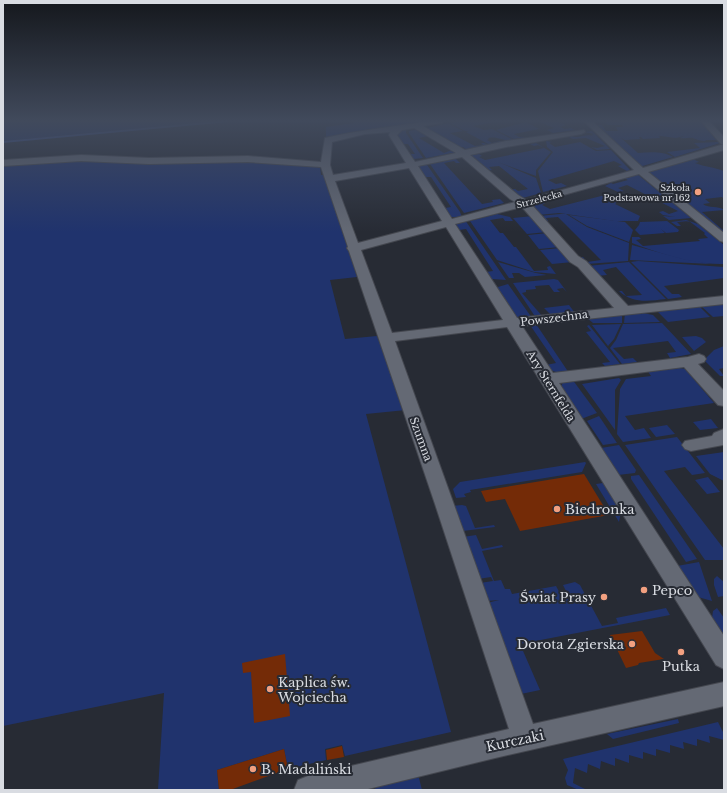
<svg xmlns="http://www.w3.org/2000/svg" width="727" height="793" viewBox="0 0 727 793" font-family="'Libre Baskerville',serif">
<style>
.green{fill:#20336d}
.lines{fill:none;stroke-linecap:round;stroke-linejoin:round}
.stream{stroke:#384e90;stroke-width:2}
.building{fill:#742b07}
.minor-casing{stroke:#44474f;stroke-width:2}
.minor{fill:#646974;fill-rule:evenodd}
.poi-dot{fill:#f2a080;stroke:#272b34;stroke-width:1.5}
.labels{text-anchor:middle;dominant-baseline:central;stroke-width:4;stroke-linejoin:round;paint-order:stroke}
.far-poi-label{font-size:9px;fill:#d9dce2;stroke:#272b34;text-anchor:end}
.far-street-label{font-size:9px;fill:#d9dce2;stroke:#272b34}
.street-label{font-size:11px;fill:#d9dce2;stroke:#272b34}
.near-poi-label{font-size:13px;fill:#d9dce2;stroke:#272b34;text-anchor:start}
.near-street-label{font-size:13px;fill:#d9dce2;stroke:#272b34}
</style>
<rect width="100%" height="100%" fill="#272b34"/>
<!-- green -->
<g class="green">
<path d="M3,121H217L3,141Z"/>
<path d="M353,121H431L391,128L326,137V127L354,123Z"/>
<path d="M463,121H500L473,126L484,130L492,129L514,140C503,142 499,136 488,138L489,139L487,140L492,143L500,141L503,142L490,145L466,132L469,131H465L450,123Z"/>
<path d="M530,121H556L566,125L560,127L565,129L571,128L575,130L553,133L547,130L554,128L538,121L530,122L534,124L527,122Z"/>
<path d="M623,121H700L717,140H705L706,141C700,141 698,140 693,138C689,137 685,139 680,138L684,136L676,138L661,136H659L660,138L643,139L641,137H639L640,139L625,140L621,138L638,153C650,152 663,151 673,157L639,167L595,125H602L606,131H618L616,127H623L622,125H608L605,122Z"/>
<path d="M526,122L539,129L514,134L519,137H526L514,139L496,130Z"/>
<path d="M448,123L463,131L450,133L475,146L483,145L481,143H484L489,145L467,150L463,147H460L423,129Z"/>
<path d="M406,129V133L423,158L413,159L410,154H415L408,144H403L397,135L401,130Z"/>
<path d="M419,129L417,130L423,131L428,136L419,138L444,153L452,150L458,152L426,158L409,133V131Z"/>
<path d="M592,131L610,149L597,150L591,147L597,148L605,146L586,138L573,139L565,135C569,135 575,137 576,137C582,137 587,134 593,136L591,135L594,134L585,132Z"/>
<path d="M546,141L552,142L549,143L555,147L580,142L596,151L611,150L630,170L627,171L618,166L622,165L614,161L548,180L556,184L561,183L567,186L543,192L538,171L553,152L547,147Z"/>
<path d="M719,142L720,143L675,157L667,152L700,148L694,143Z"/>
<path d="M536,143L551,152L536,170V176L498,162L536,178L541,193L519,199L508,190L515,189L518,191L528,189L499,166L489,167L492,170L485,171L481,166L483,165L471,155L479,154L482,156L479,157L485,160L544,148L538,145L534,146L530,144Z"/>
<path d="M453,156L460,163H456L454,161L444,163L482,204L493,202L492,200L500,199L504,203L464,213L430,164Z"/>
<path d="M691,158L699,162L695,163C705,167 714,167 724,171V199L722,197L705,199L710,203L703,204C709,209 718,205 724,210L702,212L724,231V236L650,176L647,171Z"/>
<path d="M64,159L236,161L320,167L321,175H325L357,277L330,280L345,339L377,336L406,410L366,414L451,732L345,756L342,745L325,749L326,760L288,769L284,749L217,770L219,790H158L164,693L3,726V164Z"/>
<path d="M425,162L460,212L462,217H450L445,208L451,207L431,177H425L417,166Z"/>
<path d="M637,174L691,218L669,220L663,216L675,217L663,215L659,212L663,211L669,214L678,211L627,185L618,188L624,191L618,192L605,186L611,183L613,184L628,180L624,178Z"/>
<path d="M605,195L618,202L615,204L640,216L638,221H614L559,213L538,215L529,205L543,202L545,203L542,205L550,209Z"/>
<path d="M497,214L510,217L513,221H505L503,218L490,220L500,233H503L514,247H516L534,271L548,270L547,267L550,266L556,274L534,272L497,260L470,221Z"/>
<path d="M560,214H566L587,227L629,243L628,261L586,264L576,258L583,257L587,262L601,260L558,217L546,218L548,221L544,222L539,216Z"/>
<path d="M569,215L625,222L633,230L629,242L587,226Z"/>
<path d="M533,216L547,232L527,234L513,218Z"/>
<path d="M465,220L506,280L492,279L486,272L493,271L466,229L459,230L456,224Z"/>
<path d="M686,220L698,224L724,245V264C693,265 661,254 632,243V237H639L641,239L636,240L643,246L700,241L698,239L708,238L704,234L705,233L689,221L677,222L681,226H677L671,222Z"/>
<path d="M667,221L679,230L678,232L666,233L661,229L665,233L640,235L635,230L639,225L640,222Z"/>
<path d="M548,233L560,247L539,249L528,235Z"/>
<path d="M632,245L683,259L711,264L630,260Z"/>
<path d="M560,248L573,262L552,264L540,250Z"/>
<path d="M638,261L724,267V278L664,286L672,294H679L682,297L668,299L631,262Z"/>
<path d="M498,262L536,273L547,275L525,277L519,273H512L514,278H509Z"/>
<path d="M629,262L666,299C649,301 633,304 619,291H622L626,296L642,295L616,267L603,270L607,275L596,276L587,266Z"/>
<path d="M554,279L558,280L567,292L563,288L557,289L560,292H554L549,285L535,286L536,289L526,290V292L522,293L543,317L536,318L513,283Z"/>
<path d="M508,284L532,318L516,319L498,290V287Z"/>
<path d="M724,302V316L713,317L700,305Z"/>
<path d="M569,305L575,313L552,316L544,308Z"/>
<path d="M698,305L710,317L668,322L656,310Z"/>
<path d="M638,312L653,315L660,322L624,323L625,313Z"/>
<path d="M622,315V323H593L587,318Z"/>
<path d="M662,323L691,354L670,358L667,353L676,352L668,341L613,348L624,359L633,358L637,362L622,364L610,348L616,340L623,324Z"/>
<path d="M536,324L569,373C560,373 551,373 546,365L556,363L530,325Z"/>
<path d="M621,324L614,339L608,346L592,325Z"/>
<path d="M589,325L620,364L605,366L602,363L610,362L586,332L591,331L587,326Z"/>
<path d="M696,336L702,338L706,342L694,351L682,337Z"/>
<path d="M724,346V368L719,369L724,376H720L704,360L714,350Z"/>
<path d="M674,367L685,369L714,403L625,416L635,430L644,428L651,438L623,442L617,434L620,389L626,379L651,376L647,370Z"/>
<path d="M619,378L621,380L615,390V430L582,384Z"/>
<path d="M572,379L597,413L581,419L561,388C562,381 566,380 572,379Z"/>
<path d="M599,416L617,443L603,445L587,421Z"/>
<path d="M711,419L718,428L700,430L693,422Z"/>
<path d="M667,425L675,434L656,437L649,428Z"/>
<path d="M677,437L705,473L692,475L685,467L664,471L724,549V560H705L625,445Z"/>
<path d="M619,445L636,470L635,473L618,475L601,448Z"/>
<path d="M724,452V481L710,474L696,456Z"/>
<path d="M585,462L586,463L582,472L470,490L471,492L464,494L466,497L456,498L453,489L460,482Z"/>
<path d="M639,475L697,559L686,562L631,479V476Z"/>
<path d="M708,477L720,492L707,494L695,480Z"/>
<path d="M603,483L621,512L619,522L596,484Z"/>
<path d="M462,505L466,506L475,528L494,525L495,527L463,531L452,506Z"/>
<path d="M476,535L482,549L502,545L503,547L482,551L494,581L501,580L505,589H510L512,594L556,586L561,595L567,593L563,585L575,582L580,585L602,626L618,623L616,618L666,608L670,615L520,644L540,690L521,694L487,603L499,600L486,601L480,583L493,581L491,577L478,579L463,537Z"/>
<path d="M699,562L712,601L698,597L677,566Z"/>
<path d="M717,576L724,582V596L718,597L714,585V579Z"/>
<path d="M717,608L724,618V638L712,618L713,611Z"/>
<path d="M678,719L679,723L613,739L607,734Z"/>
<path d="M718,722L724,734V740L709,736L710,743L697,739V746L683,742L684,749L670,745V753L656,749V756L643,752V759L629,755V763L615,758V766L601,761L600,769L588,764L587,773L575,768L573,783L587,790H579L567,785L565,778L568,770L563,759Z"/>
<path d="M415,776L419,778L422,790H375L376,785Z"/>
</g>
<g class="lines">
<!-- stream -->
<path class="stream" d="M3,142L228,121"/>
</g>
<!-- building -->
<g class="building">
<path d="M584,474L609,515L520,531L505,499L486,502L481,491Z"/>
<path d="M642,631L655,653L664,659L639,663L638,665L626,668L610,635Z"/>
<path d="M285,654L290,716L254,723L251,672L243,673L242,663Z"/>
<path d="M342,746L344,757L327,760L326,750Z"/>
<path d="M284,749L288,769L230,790H219L217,770Z"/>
</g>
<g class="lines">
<!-- minor casing -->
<g class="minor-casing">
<g id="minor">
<path d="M428,121H443L442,123L423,126L465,150L506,141L584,130L585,132L581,134L506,147L470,155L518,195L526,200L634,170L584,121H592L643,168L724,144H721L701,121H709L724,137V150L648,172L724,233V242L720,241L639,174L531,204L578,256L586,261L628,306L724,296V304L522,326L553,373L688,357L699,354L704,356L706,359L704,362L698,364L724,391V406L718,405L684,367L559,383L724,636V669L716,665L507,327L395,341L533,724L724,682V706L495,758L364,790H294L298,780L308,776L509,729L435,504L349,251L347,248L348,247L321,167L248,162L149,164L81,161L3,166V160L81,155L149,158L248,156L321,162L325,138C359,130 394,127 428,121ZM414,128L456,153L415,162L397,135L402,130ZM390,132L389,135L406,163L333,175L330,165L332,142L365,134ZM462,157L510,199L515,202L452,219L418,166ZM409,168L442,221L358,243L335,181ZM522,207L570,262L578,267L614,308L517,318L455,224ZM446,227L503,320L392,333L361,250Z"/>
<path d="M724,429L723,445L691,451L685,449L682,445L685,441L712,436L714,433Z"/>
</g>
</g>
<!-- minor -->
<use href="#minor" class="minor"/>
</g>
<!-- sky -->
<linearGradient id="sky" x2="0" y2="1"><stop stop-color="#15181d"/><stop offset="0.52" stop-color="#414a5c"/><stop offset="1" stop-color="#414a5c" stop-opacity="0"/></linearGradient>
<rect width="727" height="232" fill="url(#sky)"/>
<!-- markers -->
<g class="poi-dot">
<circle cx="698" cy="192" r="4"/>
<circle cx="557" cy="509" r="4"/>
<circle cx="644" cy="590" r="4"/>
<circle cx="604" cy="597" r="4"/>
<circle cx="632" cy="644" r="4"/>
<circle cx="681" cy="652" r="4"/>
<circle cx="270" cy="689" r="4"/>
<circle cx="253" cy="769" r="4"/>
</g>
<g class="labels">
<!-- far-poi labels -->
<g class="far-poi-label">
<text x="690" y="187">Szkoła<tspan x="690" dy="10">Podstawowa nr 162</tspan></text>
</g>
<!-- far-street labels -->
<g class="far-street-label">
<text transform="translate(539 199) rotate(-15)">Strzelecka</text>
</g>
<!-- street labels -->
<g class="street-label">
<text transform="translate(554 318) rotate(-7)">Powszechna</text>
<text transform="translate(551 386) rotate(58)">Ary Sternfelda</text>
<text transform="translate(421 439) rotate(70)">Szumna</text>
</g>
<!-- near-poi labels -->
<g class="near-poi-label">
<text x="565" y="509">Biedronka</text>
<text x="652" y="590">Pepco</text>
<text x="596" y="597" text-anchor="end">Świat Prasy</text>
<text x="624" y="644" text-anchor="end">Dorota Zgierska</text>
<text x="681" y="666" text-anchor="middle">Putka</text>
<text x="278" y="682">Kaplica św.<tspan x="278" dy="15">Wojciecha</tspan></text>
<text x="261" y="769">B. Madaliński</text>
</g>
<!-- near-street labels -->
<g class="near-street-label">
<text transform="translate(515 741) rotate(-12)">Kurczaki</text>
</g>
</g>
<!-- border -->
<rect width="727" height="793" fill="none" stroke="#d9dce2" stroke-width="8"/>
</svg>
